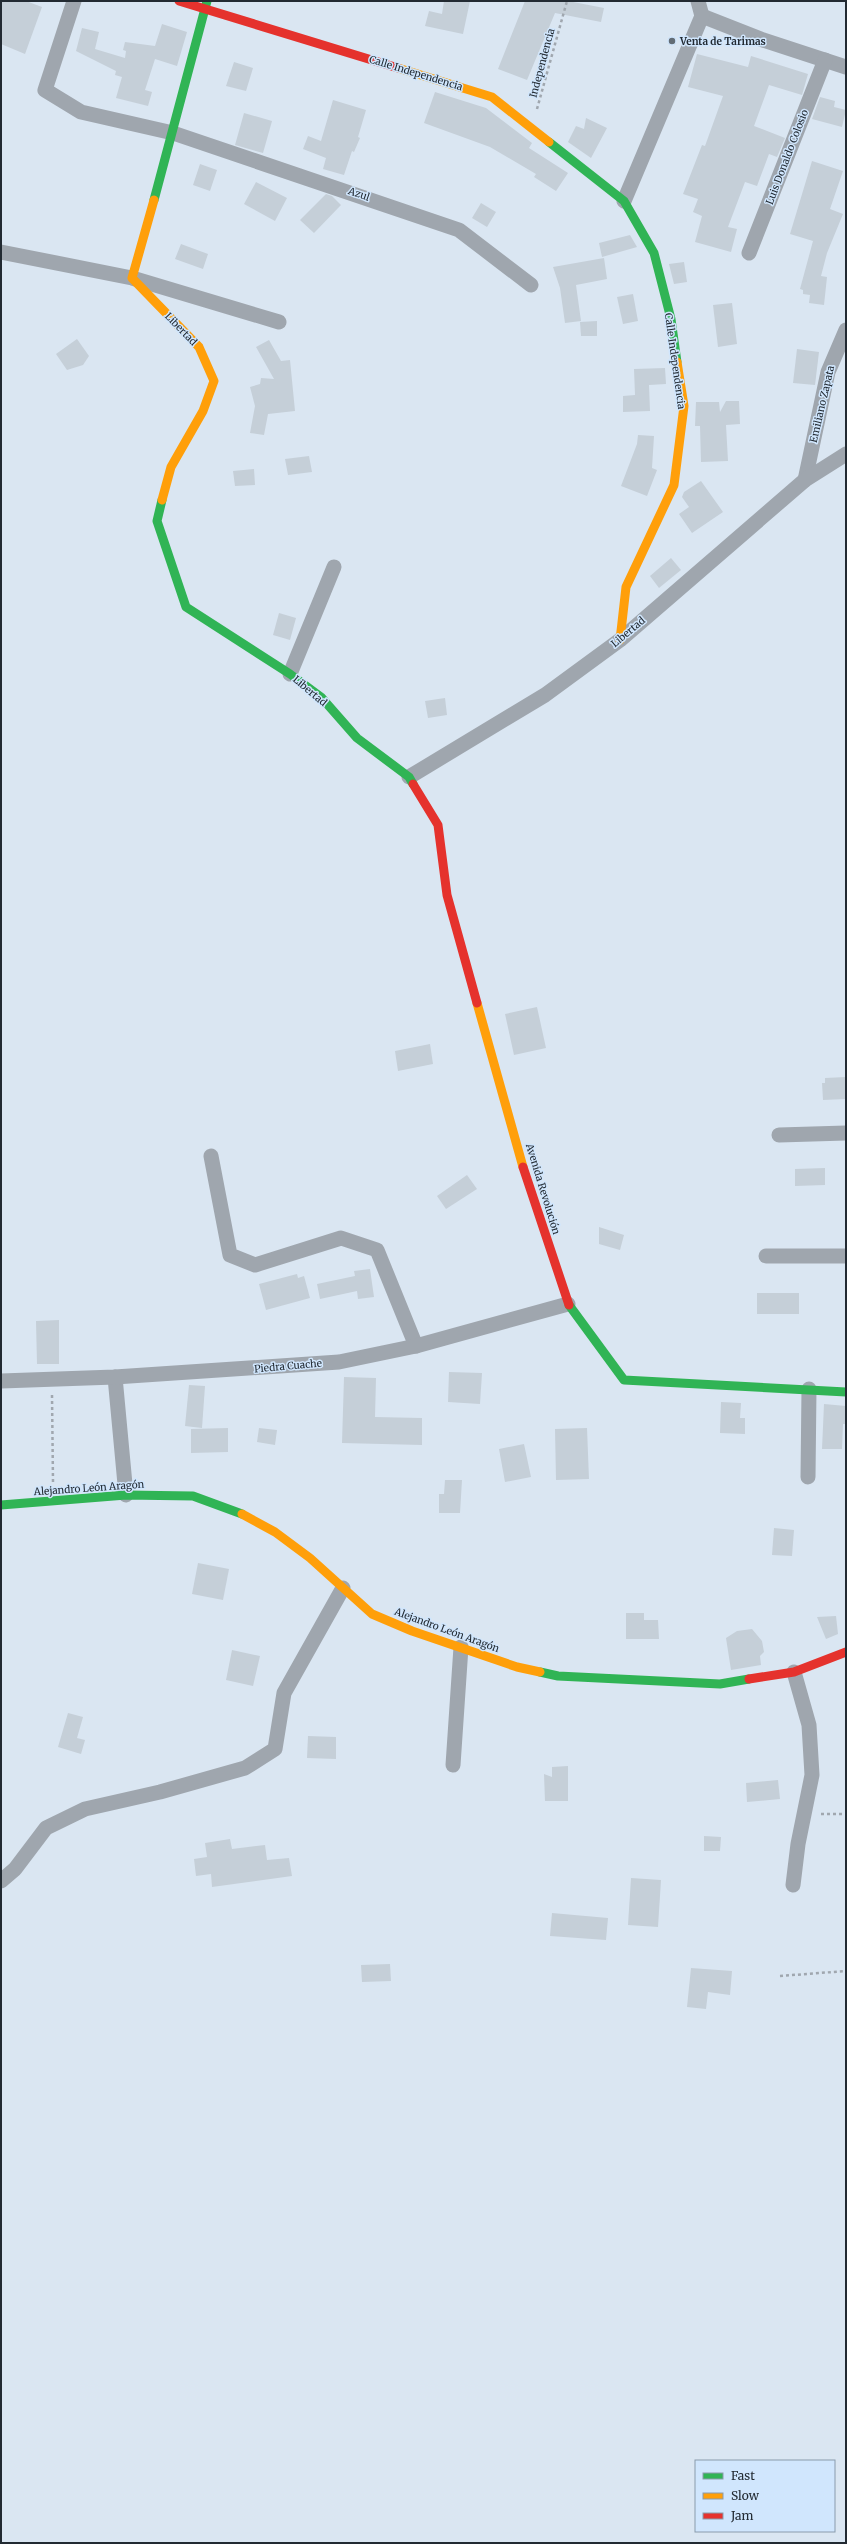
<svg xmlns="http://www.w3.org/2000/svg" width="847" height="2544" viewBox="0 0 847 2544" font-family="Merriweather,serif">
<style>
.building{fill:#c5cfd8}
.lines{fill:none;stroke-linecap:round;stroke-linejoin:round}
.path{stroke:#a0a7af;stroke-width:2.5;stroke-dasharray:3 3;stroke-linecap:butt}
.street{stroke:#9fa6ae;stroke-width:15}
.fast{stroke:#30b455;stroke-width:9}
.slow{stroke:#ff9f0a;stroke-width:9}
.jam{stroke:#e5322d;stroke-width:9}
.poi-dot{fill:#626c75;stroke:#d0e6fd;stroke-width:1.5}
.labels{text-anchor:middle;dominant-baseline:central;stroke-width:3;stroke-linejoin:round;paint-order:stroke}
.poi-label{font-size:10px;font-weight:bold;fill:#222a32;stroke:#d0e6fd;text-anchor:start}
.street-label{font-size:10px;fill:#222a32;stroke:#d0e6fd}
</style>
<rect width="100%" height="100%" fill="#dae6f2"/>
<!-- building -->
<g class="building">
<path d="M1,1H26L42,7L25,54L1,44Z"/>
<path d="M444,1H470L463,34L425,26L429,11L442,14Z"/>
<path d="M525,1H568L604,8L601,22L555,13L527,80L498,69Z"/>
<path d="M162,24L187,32L177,66L155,59L145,90L152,92L148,106L116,98L122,77L115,75L116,71L76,51L82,28L99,32L95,49L125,58L126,51L123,50L125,42L155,46Z"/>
<path d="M697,54L748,67L751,56L808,74L802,95L769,85L754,126L785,138L777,157L769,154L757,186L745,182L728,227L737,229L731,252L695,242L702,216L693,212L698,199L683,194L702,145L705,146L723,96L688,87Z"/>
<path d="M234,62L253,68L246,91L226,86Z"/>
<path d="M435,92L486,108L532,143L529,148L568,173L556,191L534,177L536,174L490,147L424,123Z"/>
<path d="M820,97L835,101L834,107L846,110L842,127L812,119Z"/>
<path d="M333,100L366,110L358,137L360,138L354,152L352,151L344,175L323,169L326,158L303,149L308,136L321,141Z"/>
<path d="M244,113L272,121L263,153L235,145Z"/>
<path d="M586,118L607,128L591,158L568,142L576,126L584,129Z"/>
<path d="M812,161L843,171L830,209L843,214L827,253L821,276L827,277L824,305L809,303L810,295L803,294V290L800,289L813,241L790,234Z"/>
<path d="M200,164L217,170L210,191L193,185Z"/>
<path d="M256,182L287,198L275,221L244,204Z"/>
<path d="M326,194L332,196L341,205L314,233L300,220Z"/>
<path d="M481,203L496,212L487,227L472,218Z"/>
<path d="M630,235L637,247L602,257L599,243Z"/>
<path d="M181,244L208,254L203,269L175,259Z"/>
<path d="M604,258L607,279L576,285L581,321L565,323L560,288L553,267Z"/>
<path d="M684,262L687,282L674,284L669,264Z"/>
<path d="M633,294L638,321L623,324L617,297Z"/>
<path d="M732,303L737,344L718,347L713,305Z"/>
<path d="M597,321V336H581L580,322Z"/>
<path d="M77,339L89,356L83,365L67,370L56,354Z"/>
<path d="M269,340L281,361L290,360L295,411L268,414L264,435L250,433L255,406L250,387L260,384L261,378L274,379L256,347Z"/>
<path d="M797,349L819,352L815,385L793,383Z"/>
<path d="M665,368L666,384L649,385L650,411L623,412V396L635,395L634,369Z"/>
<path d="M726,401H739L740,424L726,425L728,461L701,462L700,426H695L696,402H719L720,412Z"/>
<path d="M638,435L654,436L652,468L657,470L647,496L621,486L637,444Z"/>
<path d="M309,456L312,472L288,475L285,459Z"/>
<path d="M254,469L255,485L235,486L233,471Z"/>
<path d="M701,481L723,512L692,533L679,514L689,507L682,497L684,492Z"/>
<path d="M671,558L681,570L659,588L650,576Z"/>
<path d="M279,613L296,618L290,640L273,635Z"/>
<path d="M445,698L447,715L428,718L425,701Z"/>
<path d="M537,1007L546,1048L514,1055L505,1014Z"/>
<path d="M430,1044L433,1064L398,1071L395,1051Z"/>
<path d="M846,1077V1099L823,1100L822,1083H825V1078Z"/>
<path d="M825,1168V1185L795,1186V1169Z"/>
<path d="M467,1175L477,1189L446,1209L437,1196Z"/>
<path d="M599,1227L624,1235L620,1250L599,1244Z"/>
<path d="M370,1269L374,1297L358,1299L357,1291L320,1299L317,1284L355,1276L354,1271Z"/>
<path d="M297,1274L298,1278L304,1276L310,1298L266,1310L259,1284Z"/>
<rect x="757" y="1293" width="42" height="21"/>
<path d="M59,1320V1364H37L36,1321Z"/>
<path d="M449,1372L482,1373L480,1404L448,1402Z"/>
<path d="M344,1377L376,1378L375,1417L422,1418V1445L342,1443Z"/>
<path d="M189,1385L205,1386L202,1428L185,1426Z"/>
<path d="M721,1402L741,1403L740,1418H745V1434L720,1433Z"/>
<path d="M824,1404L846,1406V1424H843L842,1449H822Z"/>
<path d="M228,1428V1452L191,1453V1429Z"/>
<path d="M259,1428L277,1430L275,1445L257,1442Z"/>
<path d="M587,1428L589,1479L556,1480L555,1429Z"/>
<path d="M524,1444L531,1477L505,1482L499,1449Z"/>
<path d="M445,1480H462L460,1513H439V1494H444Z"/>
<path d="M774,1528L794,1530L792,1556L772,1555Z"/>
<path d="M198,1563L229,1569L223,1600L192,1594Z"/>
<path d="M626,1613H644V1620H658L659,1639H626Z"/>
<path d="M836,1616L838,1634L826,1639L817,1617Z"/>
<path d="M752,1629L762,1641L764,1652L760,1656L761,1665L731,1670L726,1638L737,1631Z"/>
<path d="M232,1650L260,1656L253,1686L226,1680Z"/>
<path d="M68,1713L83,1717L77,1738L85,1740L81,1754L58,1747Z"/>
<path d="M308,1736L336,1737V1759L307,1758Z"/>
<path d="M568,1766V1801H545L544,1774L552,1777V1767Z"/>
<path d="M778,1780L780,1799L747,1802L746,1783Z"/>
<path d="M704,1836L721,1837L720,1851H704Z"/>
<path d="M230,1839L232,1849L265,1845L267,1860L289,1858L292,1876L212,1887L211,1874L196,1876L194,1859L207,1857L205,1843Z"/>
<path d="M631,1878L661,1880L658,1927L628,1925Z"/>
<path d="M552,1913L608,1918L606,1940L550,1936Z"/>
<path d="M390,1964L391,1981L362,1982L361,1965Z"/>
<path d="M691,1968L732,1971L730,1995L708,1992L706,2009L687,2007Z"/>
</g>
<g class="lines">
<!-- path -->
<g class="path">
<path d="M537,109L567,1"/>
<path d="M52,1395L53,1482"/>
<path d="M821,1814H846"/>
<path d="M780,1976L846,1971"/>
</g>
<!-- street -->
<g class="street">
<path d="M74,1L45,90L81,112L173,133L459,230L531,285"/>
<path d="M702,16L763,40L846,67"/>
<path d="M624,201L702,16L698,1"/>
<path d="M1,252L132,278L279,322"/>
<path d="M749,253L825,60"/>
<path d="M805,480L828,372L846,330"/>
<path d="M290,674L334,567"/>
<path d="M409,777L545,695L620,640L805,480L846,454"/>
<path d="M779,1135L846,1133"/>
<path d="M211,1156L230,1255L255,1265L341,1238L377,1250L416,1346"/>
<path d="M766,1256H846"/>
<path d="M115,1377L126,1495"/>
<path d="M1,1381L115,1377L339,1362L416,1346L568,1304"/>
<path d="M808,1477L809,1389"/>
<path d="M453,1765L461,1647"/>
<path d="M1,1881L15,1869L46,1828L85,1809L160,1792L245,1768L275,1749L284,1693L343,1588"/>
<path d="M793,1885L798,1844L812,1775L809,1725L794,1672"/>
</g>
<!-- fast -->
<g class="fast">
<path d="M549,142L624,201L654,253L671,319L677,362"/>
<path d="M154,200L207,1"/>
<path d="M162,500L157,521L186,607L290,674L321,697L357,738L409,777L413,784"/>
<path d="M569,1305L624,1380L846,1392"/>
<path d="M1,1505L126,1495L193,1496L242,1514"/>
<path d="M540,1672L558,1676L720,1684L749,1679"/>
</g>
<!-- slow -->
<g class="slow">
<path d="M398,68L492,97L549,142"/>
<path d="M154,200L132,278L199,347L214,381L203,411L171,467L162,500"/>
<path d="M620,640L626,587L674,485L684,406L677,362"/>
<path d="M477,1003L523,1167"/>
<path d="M242,1514L275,1532L310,1558L372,1614L412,1631L517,1667L540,1672"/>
</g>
<!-- jam -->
<g class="jam">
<path d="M179,1L398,68"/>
<path d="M413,784L438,825L447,895L477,1003"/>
<path d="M523,1167L569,1305"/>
<path d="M749,1679L794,1672L846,1652"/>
</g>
</g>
<!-- markers -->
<circle class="poi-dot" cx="672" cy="41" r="4"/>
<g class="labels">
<!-- poi labels -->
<g class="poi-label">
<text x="680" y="41">Venta de Tarimas</text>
</g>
<!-- street labels -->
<g class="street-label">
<text transform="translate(542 63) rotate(-75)">Independencia</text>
<text transform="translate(416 73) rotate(17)">Calle Independencia</text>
<text transform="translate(787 157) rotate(-69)">Luis Donaldo Colosio</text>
<text transform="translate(359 194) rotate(19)">Azul</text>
<text transform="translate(181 329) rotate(46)">Libertad</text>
<text transform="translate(675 361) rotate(82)">Calle Independencia</text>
<text transform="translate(822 404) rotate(-77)">Emiliano Zapata</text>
<text transform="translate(628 632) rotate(-40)">Libertad</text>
<text transform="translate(310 691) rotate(40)">Libertad</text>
<text transform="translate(543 1189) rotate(73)">Avenida Revolución</text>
<text transform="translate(288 1366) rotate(-5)">Piedra Cuache</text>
<text transform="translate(89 1488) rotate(-4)">Alejandro León Aragón</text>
<text transform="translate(447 1630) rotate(20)">Alejandro León Aragón</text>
</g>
</g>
<!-- border -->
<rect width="847" height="2544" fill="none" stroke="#222a32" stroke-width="4"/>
<!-- legend -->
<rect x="695" y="2460" width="140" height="72" fill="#d0e6fd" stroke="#8a9bac"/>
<rect x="703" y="2473" width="20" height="6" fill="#30b455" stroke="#8a9bac"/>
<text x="731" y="2480" font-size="12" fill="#222a32">Fast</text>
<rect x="703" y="2493" width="20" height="6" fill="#ff9f0a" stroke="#8a9bac"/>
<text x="731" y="2500" font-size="12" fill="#222a32">Slow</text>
<rect x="703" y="2513" width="20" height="6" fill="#e5322d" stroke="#8a9bac"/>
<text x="731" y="2520" font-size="12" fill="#222a32">Jam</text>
</svg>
